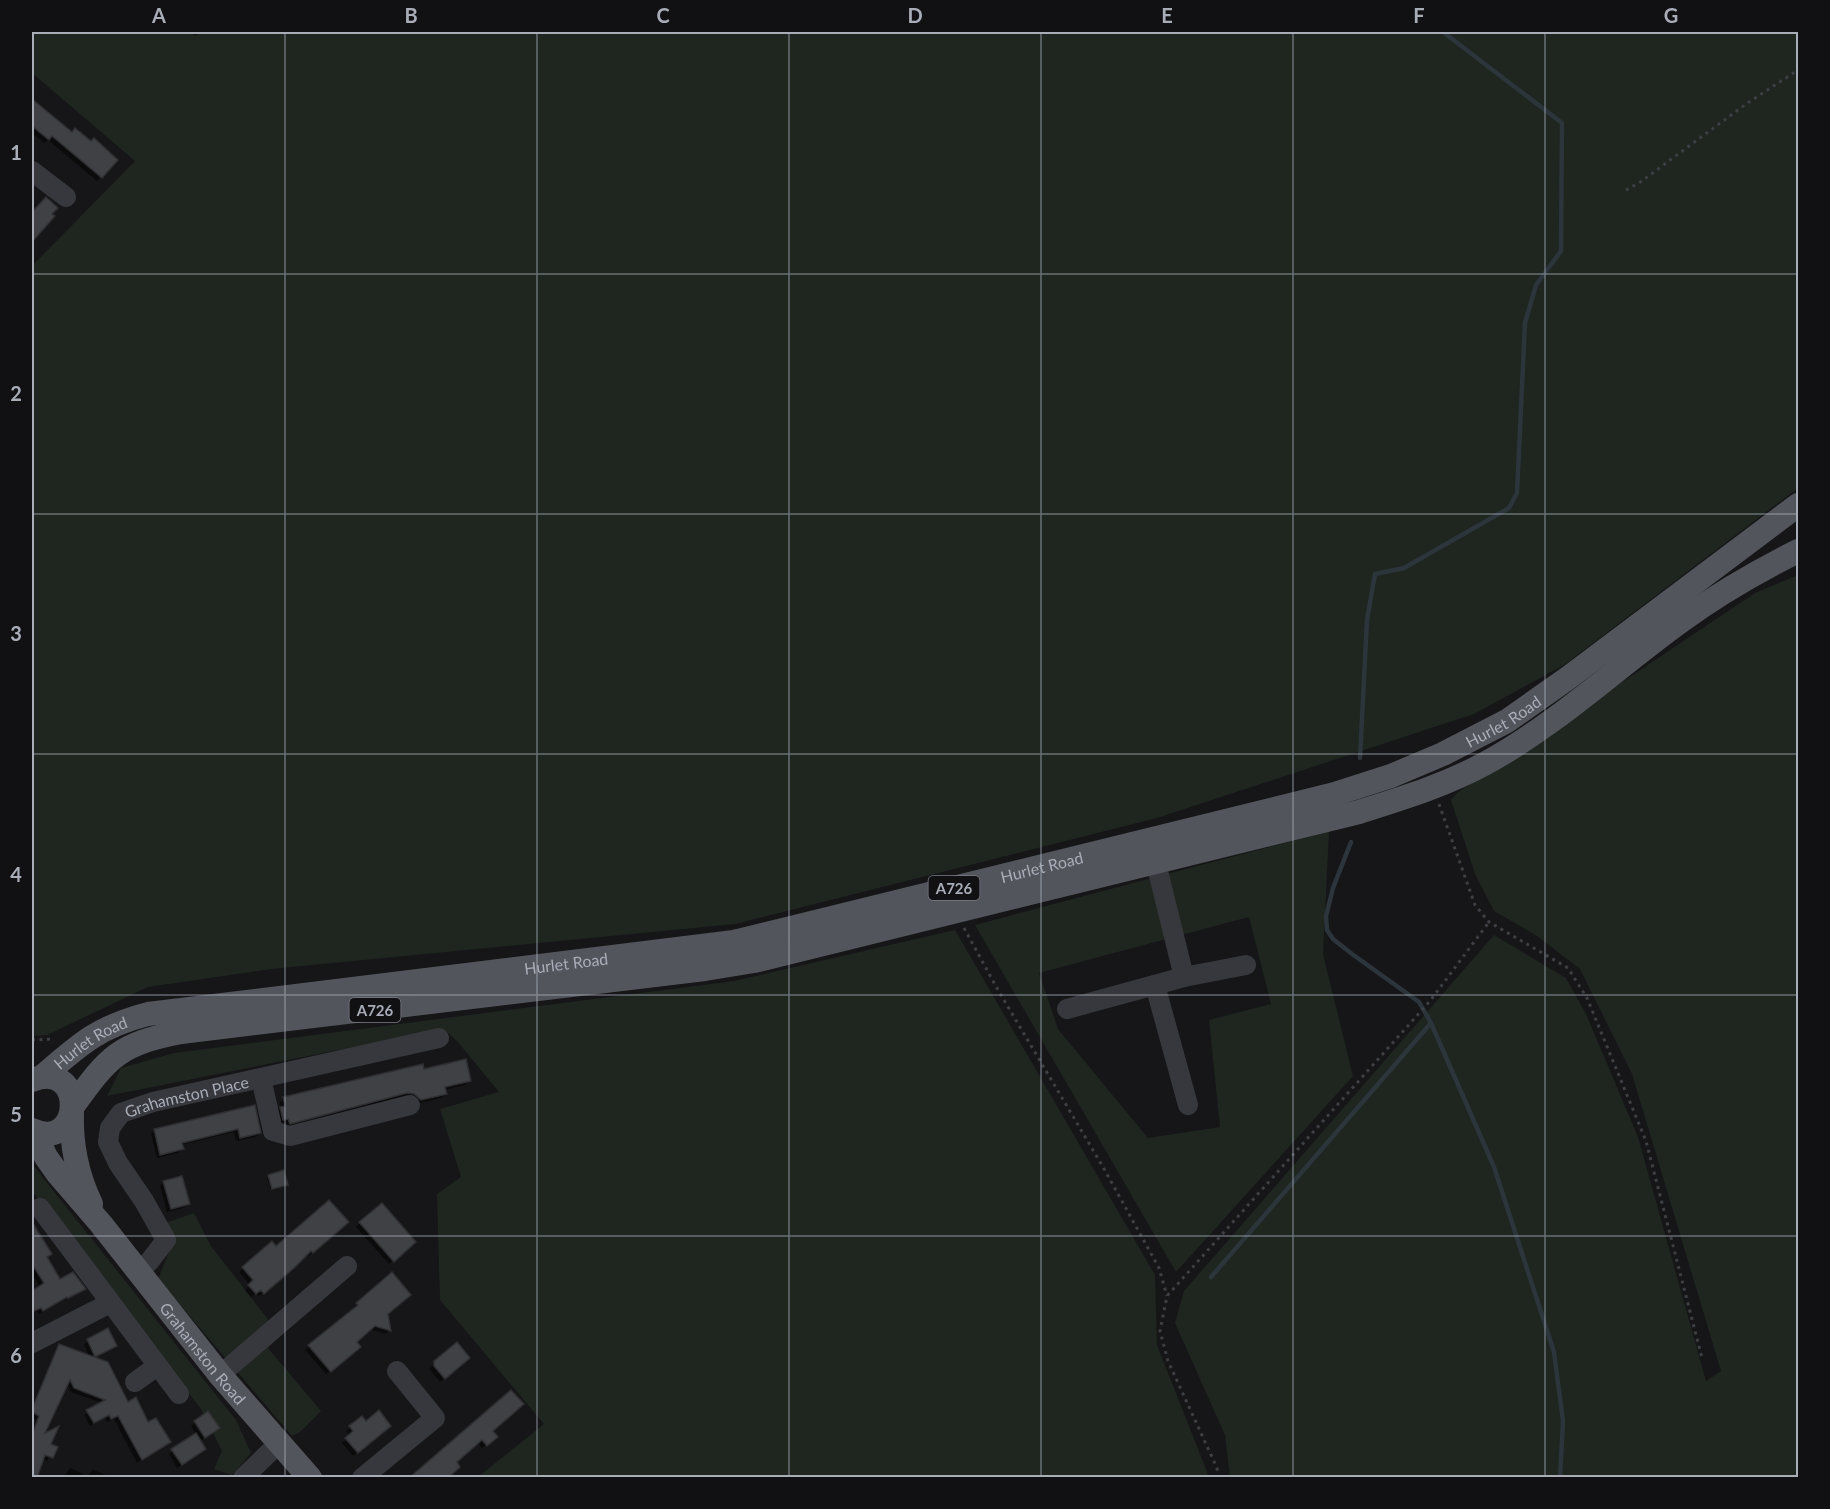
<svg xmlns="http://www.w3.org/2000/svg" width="1830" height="1509" viewBox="0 0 1830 1509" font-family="Lato,sans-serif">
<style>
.green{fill:#1e261f;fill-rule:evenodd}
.shadow{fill:#0007}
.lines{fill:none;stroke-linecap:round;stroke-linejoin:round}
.stream{stroke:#2c353c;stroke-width:4.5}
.building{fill:#404145;stroke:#303034;stroke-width:1.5}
.path{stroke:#3d3f44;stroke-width:3;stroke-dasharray:3 4.5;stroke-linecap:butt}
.minor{stroke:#37383d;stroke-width:20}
.major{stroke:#53555c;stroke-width:24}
.grid{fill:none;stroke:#a8adb8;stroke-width:1.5;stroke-opacity:0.55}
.labels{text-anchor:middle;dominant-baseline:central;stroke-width:6;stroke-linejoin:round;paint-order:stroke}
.shield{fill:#111113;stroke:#7b7e86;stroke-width:1.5}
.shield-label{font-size:15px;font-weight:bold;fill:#a8adb8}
.street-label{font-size:16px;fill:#a8adb8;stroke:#111113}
.neatline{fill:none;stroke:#a8adb8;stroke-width:2}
.grid-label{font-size:20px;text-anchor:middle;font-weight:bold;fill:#a8adb8}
</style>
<rect width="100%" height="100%" fill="#161618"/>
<!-- green -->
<g class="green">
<path d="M32,32H191L195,36L202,32H1798V488L1564,665L1474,714L1157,818L735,924L271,969L148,987L47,1035L32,1036V266L135,161L32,73Z"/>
<path d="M1798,575V1477H1230L1225,1435L1175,1323L1184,1291L1494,935L1566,978L1586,1014L1638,1137L1706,1381L1721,1371L1632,1074L1580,969L1537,936L1494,911L1475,874L1451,800L1457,793L1755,593Z"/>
<path d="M1329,831L1323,954L1353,1076L1176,1272L975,925ZM1249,917L1271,1004L1209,1020L1220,1127L1148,1138L1058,1029L1039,973Z"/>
<path d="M955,930L1155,1275L1157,1345L1209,1477H478L544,1424L440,1300L437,1194L461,1177L440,1109L499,1092L457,1041L444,1029L107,1096L121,1068L174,1053L734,981Z"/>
<path d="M32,1164L236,1420L251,1453L232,1475L214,1469L222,1451L201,1409L32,1191Z"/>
<path d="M194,1213L211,1246L280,1335L268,1348L321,1411L300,1432L292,1436L158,1279L170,1250L160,1225Z"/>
</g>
<!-- shadow -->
<g class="shadow">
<path d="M32,101L72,134L116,160L97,181L48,140L44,143L32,133Z"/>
<path d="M47,200L34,237L36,239L32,244V215Z"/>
<path d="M422,1071L469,1081L465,1085L444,1090L445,1094L441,1098L416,1104L410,1097H402L286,1127L285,1122L279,1123L277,1112L281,1108L280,1102L284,1098Z"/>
<path d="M254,1107L260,1133L256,1137L236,1141L234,1132L181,1145L182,1148L178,1153L157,1158L151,1134L155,1130Z"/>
<path d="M269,1176L286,1185L271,1190L267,1178Z"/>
<path d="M164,1182L188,1204L184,1208L167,1212L160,1186Z"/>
<path d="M32,1223L50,1254L46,1257L60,1281L84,1289L39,1314L37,1311L32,1313V1293L40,1287L32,1274Z"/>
<path d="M360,1223L414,1242L389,1264L356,1227Z"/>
<path d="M343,1226L308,1256L306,1254L288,1272L259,1296L256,1293L251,1297L245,1290L250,1285L239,1272L243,1268L276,1248Z"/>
<path d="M392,1274L387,1314L389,1330L386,1334L370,1329L355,1342V1350L326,1374L305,1350L354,1310L353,1308L357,1304Z"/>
<path d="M108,1330L115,1346L94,1358L127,1404L148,1425L169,1442L137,1463L114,1419L107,1422L105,1417L90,1426L84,1415L102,1403L71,1392L67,1384L42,1437L49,1445L56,1448L47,1461L42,1459L33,1478H32V1431L37,1420L32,1418V1407L56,1350L59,1346L89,1357L84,1344Z"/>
<path d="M457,1345L464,1362L440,1382L429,1369Z"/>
<path d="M208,1413L214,1432L200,1441L205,1449L177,1468L169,1454L196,1435L191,1426Z"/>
<path d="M361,1418L366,1423L385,1429L353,1456L342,1443L350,1436L346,1431Z"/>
<path d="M491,1431L492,1441L482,1448L478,1443L411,1478Z"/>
<path d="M70,1468L84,1474L83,1478H63Z"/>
<path d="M93,1469L111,1478H87Z"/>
</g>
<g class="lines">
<!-- stream -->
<g class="stream">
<path d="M1360,758L1367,620L1375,574L1404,568L1509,508L1517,493L1525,323L1536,285L1561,251L1562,123L1443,32"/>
<path d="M1431,1023L1494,1167L1554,1352L1563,1421L1560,1478"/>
<path d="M1211,1277L1431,1023L1419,1002L1352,954L1333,939L1327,930L1326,916L1333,888L1351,842"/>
</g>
</g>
<!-- building -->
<g class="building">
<path d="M32,99L72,132L75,128L91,141L94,138L118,160L102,178L52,136L49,140L32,126Z"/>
<path d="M46,197L58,208L52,214L55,216L32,242V212Z"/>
<path d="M466,1059L471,1081L445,1087L447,1094L421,1100L414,1094L407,1093L290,1124L288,1119L283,1120L280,1107L285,1106L283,1097L423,1064L424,1069Z"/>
<path d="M255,1105L261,1133L240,1138L238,1129L182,1143L184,1149L160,1155L154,1129Z"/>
<path d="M284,1170L288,1185L272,1189L268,1175Z"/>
<path d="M182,1176L190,1204L171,1209L163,1181Z"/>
<path d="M329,1200L349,1222L313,1253L311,1251L294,1268L264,1294L261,1290L256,1294L248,1285L253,1280L242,1267L272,1241L276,1246Z"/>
<path d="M382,1203L416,1242L394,1262L359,1222Z"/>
<path d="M32,1222L52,1254L47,1257L60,1279L73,1272L86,1289L68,1298L67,1297L43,1311L41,1308L32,1312V1291L44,1283L32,1264Z"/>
<path d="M392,1272L411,1295L388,1314L391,1331L375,1326L357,1342L361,1347L331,1372L308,1345L358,1305L356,1303Z"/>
<path d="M108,1328L117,1346L95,1357L87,1339Z"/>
<path d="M457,1342L470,1358L445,1379L434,1366V1361Z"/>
<path d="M59,1344L108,1362L128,1402L136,1397L148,1422L156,1418L171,1442L142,1460L118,1416L111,1419L109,1415L94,1423L86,1410L105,1400L74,1388L70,1380L45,1433L59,1426L51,1444L58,1447L53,1458L45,1455L37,1478H32V1435L39,1416L32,1412V1409Z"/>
<path d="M511,1390L524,1404L493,1431L498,1437L487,1446L482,1440L457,1462L460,1467L448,1478H409Z"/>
<path d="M379,1410L391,1426L358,1453L345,1438L353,1431L349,1426L362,1416L366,1421Z"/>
<path d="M208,1411L220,1428L205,1438L194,1421Z"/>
<path d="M196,1433L206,1449L182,1465L171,1449Z"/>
</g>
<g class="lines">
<!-- path -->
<g class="path">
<path d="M1626,190L1639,183L1746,104L1798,70"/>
<path d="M1439,804L1475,905L1489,922L1568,968L1587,998L1646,1141L1702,1358"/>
<path d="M964,928L998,990L1103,1167L1159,1268L1167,1296"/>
<path d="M32,1040L53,1039"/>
<path d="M1218,1478L1217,1468L1168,1361L1160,1331L1167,1296L1430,1001L1489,922"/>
</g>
<!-- minor -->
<g class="minor">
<path d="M32,171L66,197"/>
<path d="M1156,863L1184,977"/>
<path d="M1155,985L1188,1105"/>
<path d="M1067,1009L1184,977L1246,965"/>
<path d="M261,1078L273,1131L290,1136L410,1105"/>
<path d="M40,1208L179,1394"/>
<path id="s1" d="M138,1270L149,1262L166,1240L144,1201L118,1163L108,1142L110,1128L121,1113L153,1102L439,1038"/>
<path d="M32,1343L110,1303"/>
<path d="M220,1375L347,1266"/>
<path d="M135,1382L157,1366"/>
<path d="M243,1478L280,1442"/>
<path d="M362,1478L435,1418L397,1371"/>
</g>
<!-- major -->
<g class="major">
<path id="s2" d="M42,1077C80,1044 98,1027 148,1014L734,942L1335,794L1391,776L1443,754L1507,721L1568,678L1798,505"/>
<path d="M32,1080C87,1059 83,1153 32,1130"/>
<path d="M73,1106C109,1056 119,1044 181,1032L705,969L754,961L1359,812C1403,798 1446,785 1486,763C1557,724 1616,668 1681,621C1718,594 1758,571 1798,551"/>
<path d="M72,1113C71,1145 77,1175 91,1204"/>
<path id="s3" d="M34,1132L46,1157L58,1174L101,1224L220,1375L310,1478"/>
</g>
</g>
<!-- grid -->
<path class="grid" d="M285,32V1478M537,32V1478M789,32V1478M1041,32V1478M1293,32V1478M1545,32V1478M32,274H1798M32,514H1798M32,754H1798M32,995H1798M32,1236H1798"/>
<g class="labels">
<!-- shield labels -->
<g class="shield">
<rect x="928.5" y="876" width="51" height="24" rx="4.5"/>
<rect x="349.5" y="998" width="51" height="24" rx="4.5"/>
</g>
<g class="shield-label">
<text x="954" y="888">A726</text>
<text x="375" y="1010">A726</text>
</g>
<!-- street labels -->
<g class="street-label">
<text stroke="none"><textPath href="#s2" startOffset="1518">Hurlet Road</textPath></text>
<text stroke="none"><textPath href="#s2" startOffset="1032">Hurlet Road</textPath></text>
<text stroke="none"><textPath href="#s2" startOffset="546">Hurlet Road</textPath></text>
<text stroke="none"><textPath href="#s2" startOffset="60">Hurlet Road</textPath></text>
<text stroke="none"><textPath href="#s1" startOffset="256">Grahamston Place</textPath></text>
<text stroke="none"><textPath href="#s3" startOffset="279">Grahamston Road</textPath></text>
</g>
</g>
<!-- border -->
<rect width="1830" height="1509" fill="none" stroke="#111113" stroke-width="66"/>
<rect x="33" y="33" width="1764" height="1443" class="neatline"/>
<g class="grid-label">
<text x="159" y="23">A</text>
<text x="411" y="23">B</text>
<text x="663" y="23">C</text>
<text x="915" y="23">D</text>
<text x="1167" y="23">E</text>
<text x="1419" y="23">F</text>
<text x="1671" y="23">G</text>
<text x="16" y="160">1</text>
<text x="16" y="401">2</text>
<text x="16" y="641">3</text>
<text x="16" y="882">4</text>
<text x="16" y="1122">5</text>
<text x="16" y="1363">6</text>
</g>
</svg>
